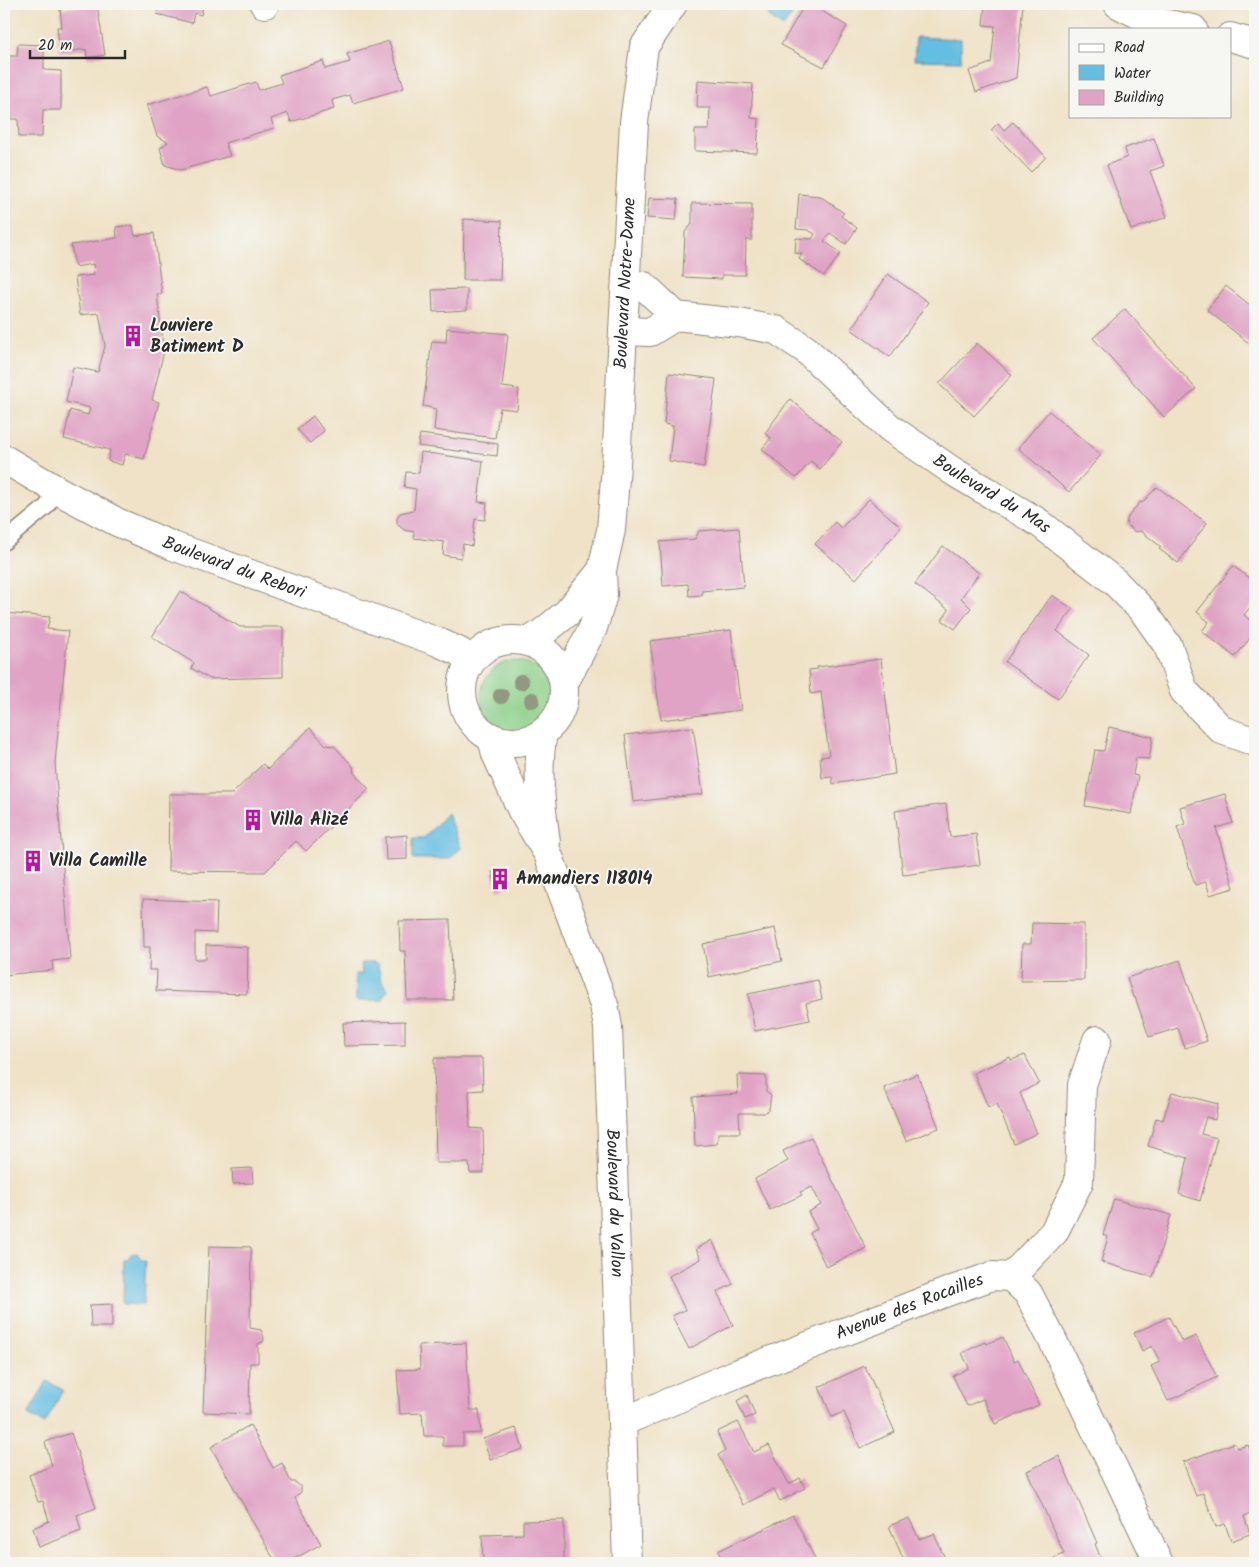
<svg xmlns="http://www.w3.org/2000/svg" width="1259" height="1567" viewBox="0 0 1259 1567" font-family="Kalam,sans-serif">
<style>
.green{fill:#8acf88;stroke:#5a7d5a}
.water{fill:#63bee1;stroke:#477486}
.building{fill:#e0a3c5}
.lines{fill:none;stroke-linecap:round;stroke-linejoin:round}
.lane-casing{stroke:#8d8678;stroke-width:18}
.street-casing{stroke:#8d8678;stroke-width:30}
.lane{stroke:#fff;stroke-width:15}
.street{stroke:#fff;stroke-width:28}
.tree{fill:#939880}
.labels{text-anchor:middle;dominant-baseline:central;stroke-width:4;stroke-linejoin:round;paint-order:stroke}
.street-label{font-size:18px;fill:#2b2b2b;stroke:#f6f6f2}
.poi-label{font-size:18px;font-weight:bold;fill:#2b2b2b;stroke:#f6f6f2;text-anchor:start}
</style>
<rect width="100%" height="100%" fill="#f6f6f2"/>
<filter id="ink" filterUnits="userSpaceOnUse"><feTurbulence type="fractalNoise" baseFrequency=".02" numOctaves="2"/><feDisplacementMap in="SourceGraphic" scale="10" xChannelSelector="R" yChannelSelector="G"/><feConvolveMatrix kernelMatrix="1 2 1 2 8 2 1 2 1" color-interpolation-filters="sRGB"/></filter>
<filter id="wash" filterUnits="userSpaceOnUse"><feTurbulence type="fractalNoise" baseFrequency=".0096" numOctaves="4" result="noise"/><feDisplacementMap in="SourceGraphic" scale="20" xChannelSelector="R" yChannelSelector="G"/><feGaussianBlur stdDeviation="1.12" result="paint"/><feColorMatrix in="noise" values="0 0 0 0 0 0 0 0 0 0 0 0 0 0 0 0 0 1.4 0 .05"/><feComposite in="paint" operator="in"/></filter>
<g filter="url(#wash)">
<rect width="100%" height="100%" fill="#efe2c6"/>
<!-- green -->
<circle class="green" cx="516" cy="696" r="35"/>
<!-- water -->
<g class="water">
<path d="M776,4H800L783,27L768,16Z"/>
<path d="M916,37L961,39V61L914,60Z"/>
<path d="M447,813L461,848L450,859H413V838H424Z"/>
<path d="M361,963H373L378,965L381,980L388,990L383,996V1000L356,1001L355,974H362Z"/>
<path d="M137,1253L142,1260H146L144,1305L123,1304L124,1259H128L131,1254Z"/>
<path d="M47,1381L63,1390L45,1424L28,1415Z"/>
</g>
<g id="blocks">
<!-- building -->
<g class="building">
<path d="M97,4L105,55L87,58L86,49L60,53L57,27H62L60,9Z"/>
<path d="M160,4H204L201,15L194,13L192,23L157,14Z"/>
<path d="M805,4H810L847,26L824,67L781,45Z"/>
<path d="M985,4H1023L1016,78L976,92L969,71L991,63L995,26L983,25Z"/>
<path d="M389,41L404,88L353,103L350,95L332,100L334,109L291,122L288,113L271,119L274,128L225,143L230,156L181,170L165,165L160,148L168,142L157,136L147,105L207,87L211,96L256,82L259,90L282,83L279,75L323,61L325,69L350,62L347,54Z"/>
<path d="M18,44L44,45V70L61,71V110H43L42,137H19L18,119H4V56H17Z"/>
<path d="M698,80L753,84L751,118L759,119L757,153L695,151V130H709L710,108H697Z"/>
<path d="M1013,122L1046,157L1031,172L991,130L998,123L1004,130Z"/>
<path d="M1154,138L1164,166L1150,171L1167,217L1131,230L1107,165L1127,157L1125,148Z"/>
<path d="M799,194L820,196L844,213L841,216L857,228L846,244L830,233L824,241L841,253L824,276L799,259L802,254L795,253L796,238L812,239L815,234L808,230L796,229Z"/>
<path d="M649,198L678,199L676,220L647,218Z"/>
<path d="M692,203L752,204V240H746L745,275H722V279L683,277L685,232L692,224Z"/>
<path d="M464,219L502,221L500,280H463Z"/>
<path d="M133,225L135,236L154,233L162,294H157L164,351L152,400L159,402L144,459L125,454L122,465L108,461L110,450L64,439L70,410L88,415L90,408L66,402L73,367L98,372L105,346L99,313L80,315L75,277L94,275L93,264L75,267L71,245L117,238L116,227Z"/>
<path d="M888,274L928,302L890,357L851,329Z"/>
<path d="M1226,286L1255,309V348L1207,310Z"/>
<path d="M467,289V310L433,312L432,290Z"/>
<path d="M1125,309L1196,389L1164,417L1093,338Z"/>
<path d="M447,328L508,334L502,387L519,389L517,410L500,408L495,438L434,430L436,409L423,406L432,341L446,342Z"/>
<path d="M977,343L1012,375L974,416L939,384Z"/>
<path d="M669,373L716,379L704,467L669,461L673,426L664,424Z"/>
<path d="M790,399L842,442L820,469L811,461L796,478L762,449L771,438L765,433Z"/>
<path d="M1049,411L1101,455L1069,492L1018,448Z"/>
<path d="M313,416L324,431L310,443L297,429Z"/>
<path d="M420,434L498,444L497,456L418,446Z"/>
<path d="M421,452L483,461L478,502L487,503L485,520L475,519L472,546L463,544L461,558L443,555L444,542L414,538V532L404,530L397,524V518L400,513L414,510L416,489L404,487L405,481L406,472L419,473Z"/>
<path d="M1157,487L1207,523L1178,563L1159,549L1161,547L1141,531L1135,532L1126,524L1128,517L1140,502L1142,503Z"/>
<path d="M869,499L901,527L856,579L815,544L835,522L841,528Z"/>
<path d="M739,528L744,587L702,591V595L689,596L688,584L663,586L660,542L695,539L699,531Z"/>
<path d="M943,546L979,573L961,598L971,608L955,629L942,620L949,610L915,584Z"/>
<path d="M1233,566L1255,582V601L1244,615L1255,624V632L1235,657L1202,631L1209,622L1197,612Z"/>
<path d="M180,591L240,627H283V677L210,679L191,668L194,663L152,637Z"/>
<path d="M1052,595L1073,609L1057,631L1089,655L1058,699L1005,662Z"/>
<path d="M4,613L50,617L47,629L68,631L55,763L70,959L52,961L53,970L4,975Z"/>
<path d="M731,630L741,710L661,720L650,641Z"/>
<path d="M881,659L895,774L833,784L832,777L822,778L820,757L829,756L821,692L811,694L809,670L818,669L817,667Z"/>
<path d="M693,727L703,794L633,802L625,735Z"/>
<path d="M1109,727L1153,737L1149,759L1136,758L1133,775L1138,776L1131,814L1085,806L1095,750L1104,751Z"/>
<path d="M310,728L326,745L334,746L353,766L354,773L369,789L306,851L296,841L265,872L168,871L169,794H232L263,764L268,769Z"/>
<path d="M1225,794L1233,823L1216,828L1234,888L1210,895L1206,882L1195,885L1177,827L1185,824L1180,807Z"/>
<path d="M946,804L950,837L976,834L980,865L903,875L895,811Z"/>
<path d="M407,835V859L386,860L385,837Z"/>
<path d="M503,869L508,886L498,890L492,872Z"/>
<path d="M143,899L217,902L216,933L195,932V959H206V945L248,947L247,994L156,991L157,970H149L150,947H144Z"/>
<path d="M450,920L453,1000H407L405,951H400L399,921Z"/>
<path d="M1032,923L1084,924V980L1021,981L1022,944H1031Z"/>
<path d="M775,928L782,961L709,977L703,944Z"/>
<path d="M1180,960L1207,1041L1185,1048L1178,1028L1149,1037L1135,997H1133L1127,978Z"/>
<path d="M818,980L822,999L806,1003L810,1020L755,1031L748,994Z"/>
<path d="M405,1021V1045L344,1046L343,1023Z"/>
<path d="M1025,1055L1039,1083L1020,1093L1037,1133L1014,1144L997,1104L988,1107L974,1073L1010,1057L1011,1060Z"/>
<path d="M434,1058H482L483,1090L469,1091L470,1128L483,1129L484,1173H470L469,1163H436Z"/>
<path d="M917,1074L939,1128L906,1141L884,1088Z"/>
<path d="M737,1075L766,1076V1091L771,1095L769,1109L765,1113H739L740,1133H718L717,1144L695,1146L693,1097L738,1094Z"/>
<path d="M1172,1092L1218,1104L1215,1120L1206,1117L1201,1134L1217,1138L1200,1201L1179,1194L1188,1158L1148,1146L1156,1118L1163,1120Z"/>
<path d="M811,1137L866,1248L826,1267L810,1233L817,1229L808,1212L821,1205L812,1187L800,1192L802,1195L770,1210L755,1179L788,1161L783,1151Z"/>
<path d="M252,1168L253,1183L233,1184L232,1169Z"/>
<path d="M1114,1199L1171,1215L1153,1277L1101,1262L1108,1237L1103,1235Z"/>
<path d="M712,1240L733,1284L717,1292L733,1325L689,1349L672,1316L685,1310L669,1276L701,1259L696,1249Z"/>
<path d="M209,1246L251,1247L250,1328L261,1330L264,1338L263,1342L258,1344V1363H250L249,1414L203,1412Z"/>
<path d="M112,1304V1327H91L90,1305Z"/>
<path d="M1169,1317L1182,1342L1196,1336L1217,1377L1168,1401L1151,1366L1160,1362L1152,1346L1142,1351L1134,1333Z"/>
<path d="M1003,1337L1014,1361L1018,1359L1039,1405L995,1424L983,1399L967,1406L953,1376L969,1368L962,1353L985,1342L986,1344Z"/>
<path d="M466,1343L470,1410H479L481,1433L463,1434V1446H443V1436H424L422,1413L400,1414L397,1370L420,1369L419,1345Z"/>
<path d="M865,1366L895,1432L860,1448L844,1412L832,1417L819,1387Z"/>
<path d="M747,1395L755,1415L745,1419L737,1401Z"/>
<path d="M738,1422L754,1452L769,1445L789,1484L800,1478L805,1488L780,1501L774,1489L743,1505L718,1455L725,1451L717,1432Z"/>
<path d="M250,1425L273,1468L282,1463L291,1482H295L301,1487V1492L295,1498L321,1544L287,1563H276L211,1447Z"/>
<path d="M516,1428L523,1449L490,1460L483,1439Z"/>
<path d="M71,1433L96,1508L77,1515L81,1531L39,1547L33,1528L49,1521L43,1501L38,1502L29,1475L52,1466L45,1442Z"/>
<path d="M1234,1443L1237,1448L1248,1445L1255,1466V1474L1252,1475L1255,1481V1513L1244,1516L1250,1534L1231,1541L1225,1524L1216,1527L1203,1493L1196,1496L1183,1462Z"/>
<path d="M1059,1456L1097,1543L1095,1544L1102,1561L1096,1563H1042L1064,1554L1027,1471Z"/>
<path d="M793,1515L817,1563H724L718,1551Z"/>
<path d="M909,1518L919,1539L934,1534L947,1563H905L889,1526Z"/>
<path d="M564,1520V1563H483L482,1535L523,1534V1521Z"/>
</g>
</g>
</g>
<g filter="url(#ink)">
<use href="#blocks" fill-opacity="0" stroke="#8d8678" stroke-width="1"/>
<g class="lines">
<!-- lane casing -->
<g class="lane-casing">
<path id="lane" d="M4,542L46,507L57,490"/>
</g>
<!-- street casing -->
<g class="street-casing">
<g id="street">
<path d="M264,4H265"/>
<path d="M1118,4L1152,21L1193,29"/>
<path d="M1230,37L1255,44"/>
<path id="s1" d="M626,284L644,286L676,316L739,323L776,330L805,349L890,428L954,472L1038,522L1115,582L1144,612L1168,646L1184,691L1222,730L1255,742"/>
<path d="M623,331L650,332L676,316"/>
<path id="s2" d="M4,459L57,490L117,522L173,546L438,642L460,652L470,662"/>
<circle cx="513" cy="691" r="51"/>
<path d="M528,642L542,633L567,613L602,570"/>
<path id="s3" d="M564,683L593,628L603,595L602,570L611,530L616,465L634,122L644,47L673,4"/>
<path d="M543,733C536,769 541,806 546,842"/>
<path id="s4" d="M492,738L496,754L522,811L548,854L604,1005L608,1027L627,1563"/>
<path d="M1011,1277L1054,1232L1079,1182L1082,1085L1097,1040"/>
<path id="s5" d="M622,1422L736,1374L947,1292L992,1276L1011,1277L1028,1293L1053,1341L1159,1563"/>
</g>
</g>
<!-- lane -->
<use href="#lane" class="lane"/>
<!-- street -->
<use href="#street" class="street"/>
</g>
<!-- trees -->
<g class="tree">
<circle cx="521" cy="682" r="8"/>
<circle cx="501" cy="696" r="8"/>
<circle cx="532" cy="700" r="8"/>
</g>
</g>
<!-- icons -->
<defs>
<g id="building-bare" transform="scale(1.725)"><path d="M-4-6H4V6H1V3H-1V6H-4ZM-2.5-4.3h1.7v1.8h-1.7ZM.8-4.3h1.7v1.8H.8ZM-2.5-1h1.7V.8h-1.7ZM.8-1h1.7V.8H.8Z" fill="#b5179e" stroke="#f6f6f2" stroke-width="2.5" paint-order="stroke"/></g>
</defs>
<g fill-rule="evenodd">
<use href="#building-bare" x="133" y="336"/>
<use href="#building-bare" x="253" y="820"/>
<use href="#building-bare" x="33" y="861"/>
<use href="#building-bare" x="500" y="879"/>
</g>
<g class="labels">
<!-- street labels -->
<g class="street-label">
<text stroke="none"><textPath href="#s3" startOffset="410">Boulevard Notre-Dame</textPath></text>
<text stroke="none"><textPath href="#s1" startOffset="435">Boulevard du Mas</textPath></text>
<text stroke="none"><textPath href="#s2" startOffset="255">Boulevard du Rebori</textPath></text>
<text stroke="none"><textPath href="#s4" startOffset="489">Boulevard du Vallon</textPath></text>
<text stroke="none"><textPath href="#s5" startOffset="310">Avenue des Rocailles</textPath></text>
</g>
<!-- poi labels -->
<g class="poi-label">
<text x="150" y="326">Louviere<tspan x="150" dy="21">Batiment D</tspan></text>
<text x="270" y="820">Villa Alizé</text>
<text x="49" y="861">Villa Camille</text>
<text x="516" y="879">Amandiers 118014</text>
</g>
</g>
<!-- margin -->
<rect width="1259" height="1567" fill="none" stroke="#f6f6f2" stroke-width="20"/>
<!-- legend -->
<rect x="1069" y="28" width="162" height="90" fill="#f6f6f2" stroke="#a5a5a2"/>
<rect x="1079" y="44" width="25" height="8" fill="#ffffff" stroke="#a5a5a2"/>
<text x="1114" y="52" font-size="15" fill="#2b2b2b">Road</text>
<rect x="1079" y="65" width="25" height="15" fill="#63bee1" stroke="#a5a5a2"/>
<text x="1114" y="78" font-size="15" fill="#2b2b2b">Water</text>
<rect x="1079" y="90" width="25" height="15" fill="#e0a3c5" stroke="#a5a5a2"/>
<text x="1114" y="102" font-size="15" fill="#2b2b2b">Building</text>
<!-- scale -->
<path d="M30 50v8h95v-8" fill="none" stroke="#2b2b2b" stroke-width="2.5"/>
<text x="38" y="50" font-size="15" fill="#2b2b2b" stroke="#f6f6f2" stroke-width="4" paint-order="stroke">20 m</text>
</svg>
